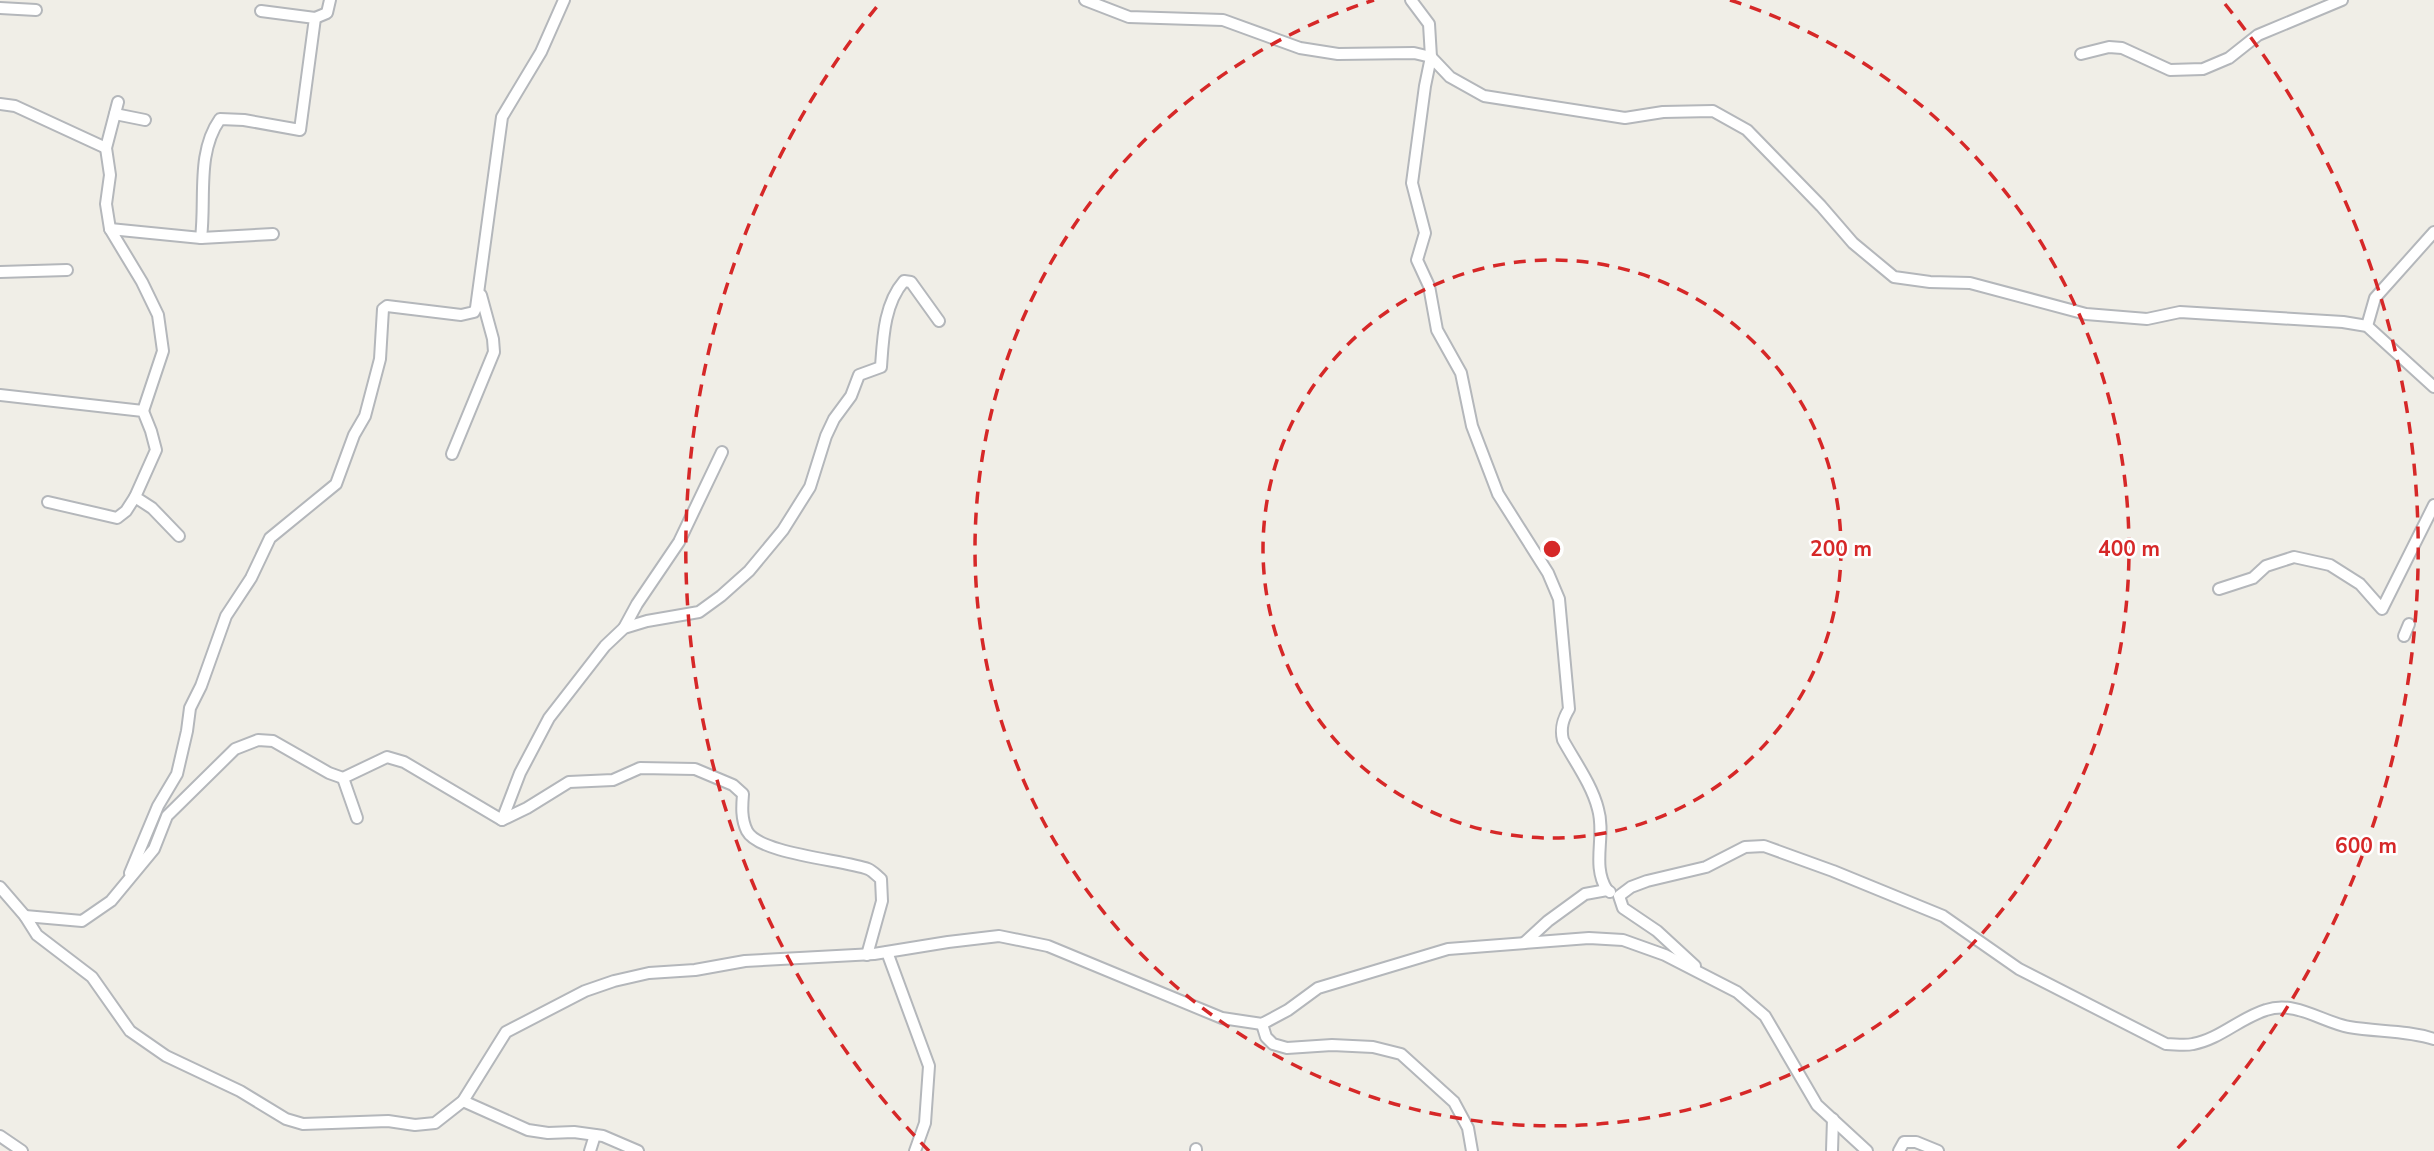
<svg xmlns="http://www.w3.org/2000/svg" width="2434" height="1151" viewBox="0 0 2434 1151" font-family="'Nunito Sans',sans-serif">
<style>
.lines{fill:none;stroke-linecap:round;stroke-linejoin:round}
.minor-casing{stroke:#b4b7bb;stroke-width:14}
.minor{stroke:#fff;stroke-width:10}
.ring{fill:none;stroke:#d62828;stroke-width:3.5;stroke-dasharray:12 9}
.centre{fill:#d62828;stroke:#fff;stroke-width:3.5}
.ring-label{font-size:21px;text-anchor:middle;font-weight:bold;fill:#d62828;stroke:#fff;stroke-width:5;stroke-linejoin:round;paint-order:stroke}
</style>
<rect width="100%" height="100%" fill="#f0eee7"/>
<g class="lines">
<!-- minor casing -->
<g class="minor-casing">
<g id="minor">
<path d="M1085,0L1129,17L1223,20L1300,48L1338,54L1414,53L1431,57L1450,77L1484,96L1625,118L1663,112L1713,111L1747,130L1821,206L1853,243L1894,277L1930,282L1970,283L2086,314L2147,319L2180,312L2343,322L2367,326L2434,387"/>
<path d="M1411,0L1429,24L1431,57L1425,86L1412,183L1425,233L1417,260L1429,286L1437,330L1461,373L1472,426L1498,494L1548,573L1559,599L1569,709C1563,719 1560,728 1563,740C1575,762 1592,785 1598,809C1606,836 1591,865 1607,890"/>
<path d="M0,8L36,10"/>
<path d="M315,18L327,13L330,0"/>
<path d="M2081,54L2109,47L2122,48L2170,70L2203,69L2229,58L2258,35L2342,0"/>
<path d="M118,102L106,148L110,175L106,204L110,229L142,282L158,315L163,351L143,411"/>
<path d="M0,104L15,106L106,148"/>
<path d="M115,114L145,120"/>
<path d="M110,229L201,238L273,234"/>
<path d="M201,238C206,198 196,153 220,119L244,120L300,130L315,18L261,11"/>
<path d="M0,272L67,270"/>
<path d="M2367,326L2375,298L2434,232"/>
<path d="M0,395L143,411L151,431L156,450L135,497L152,508L179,536"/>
<path d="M452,454L494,352L493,339L481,295"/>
<path d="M48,502L117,518L126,511L135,497"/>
<path d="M2219,589L2253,578L2266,566L2294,557L2330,565L2360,584L2382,609L2434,505"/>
<path d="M624,628L637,604L679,542L722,452"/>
<path d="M2404,636L2409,624"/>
<path d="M343,778L357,818"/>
<path d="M502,820L527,808L569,782L613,780L640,768L695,769L733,785L743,794C742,806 741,819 747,831C759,854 844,860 868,869C873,871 877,876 881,879L882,901L867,955"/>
<path d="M130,873L158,806L177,774L187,731L190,708L201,686L226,616L251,578L270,538L336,484L354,435L365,416L380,359L383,309L387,306L461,315L474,312L476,308L502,117L541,52L564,0"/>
<path d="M0,887L25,916L37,935L92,977L130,1031L166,1056L240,1091L286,1119L303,1124L388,1121L415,1125L435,1123L463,1101L506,1032L585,991L614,981L649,973L695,970L745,961L874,954L948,942L999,936L1048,946L1222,1018L1262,1024L1288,1010L1318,988L1448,949L1589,938L1623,940L1665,955L1737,992L1765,1016L1817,1105L1867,1151"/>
<path d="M25,916L82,921L111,901L154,849L167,816L235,749L258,740L273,741L329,773L343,778L387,757L404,762L502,820L520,773L549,718L605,646L624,628L647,621L699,612L721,596L749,571L783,530L810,487L826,436L834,419L851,396L859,375L881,367C883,338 884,304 904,281L911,282L939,321"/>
<path d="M1524,943L1548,921L1585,894L1607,890L1610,892"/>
<path d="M887,952L929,1066L925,1123L915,1151"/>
<path d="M1695,966L1657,931L1623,908L1619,896L1631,887L1647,881L1706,867L1745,847L1764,846L1833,871L1943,916L2019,969L2166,1044C2175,1044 2184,1046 2193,1044C2220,1039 2240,1018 2266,1010C2295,1000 2322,1022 2349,1027C2378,1032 2406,1030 2434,1039"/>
<path d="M1262,1024L1266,1037L1273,1044L1287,1048L1332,1045L1373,1047L1401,1054L1454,1102L1468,1128L1472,1151"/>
<path d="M463,1101L528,1130L548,1133L574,1132L603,1136L638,1151"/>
<path d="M0,1136L22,1151"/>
<path d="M590,1151L595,1135"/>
<path d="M1196,1151V1149"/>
<path d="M1832,1151L1833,1119"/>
<path d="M1899,1151L1904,1142H1916L1938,1151"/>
</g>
</g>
<!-- minor -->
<use href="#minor" class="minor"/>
</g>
<!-- distance rings -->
<g class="ring">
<circle cx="1552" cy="549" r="289"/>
<path d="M1730 0A577 577 0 1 1 1374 0"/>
<path d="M929 1151A866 866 0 0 1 879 4M2225 4A866 866 0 0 1 2175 1151"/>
</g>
<circle cx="1552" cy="549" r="10" class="centre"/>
<g class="ring-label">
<text x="1841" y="556">200 m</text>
<text x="2129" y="556">400 m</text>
<text x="2366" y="853">600 m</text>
</g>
</svg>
